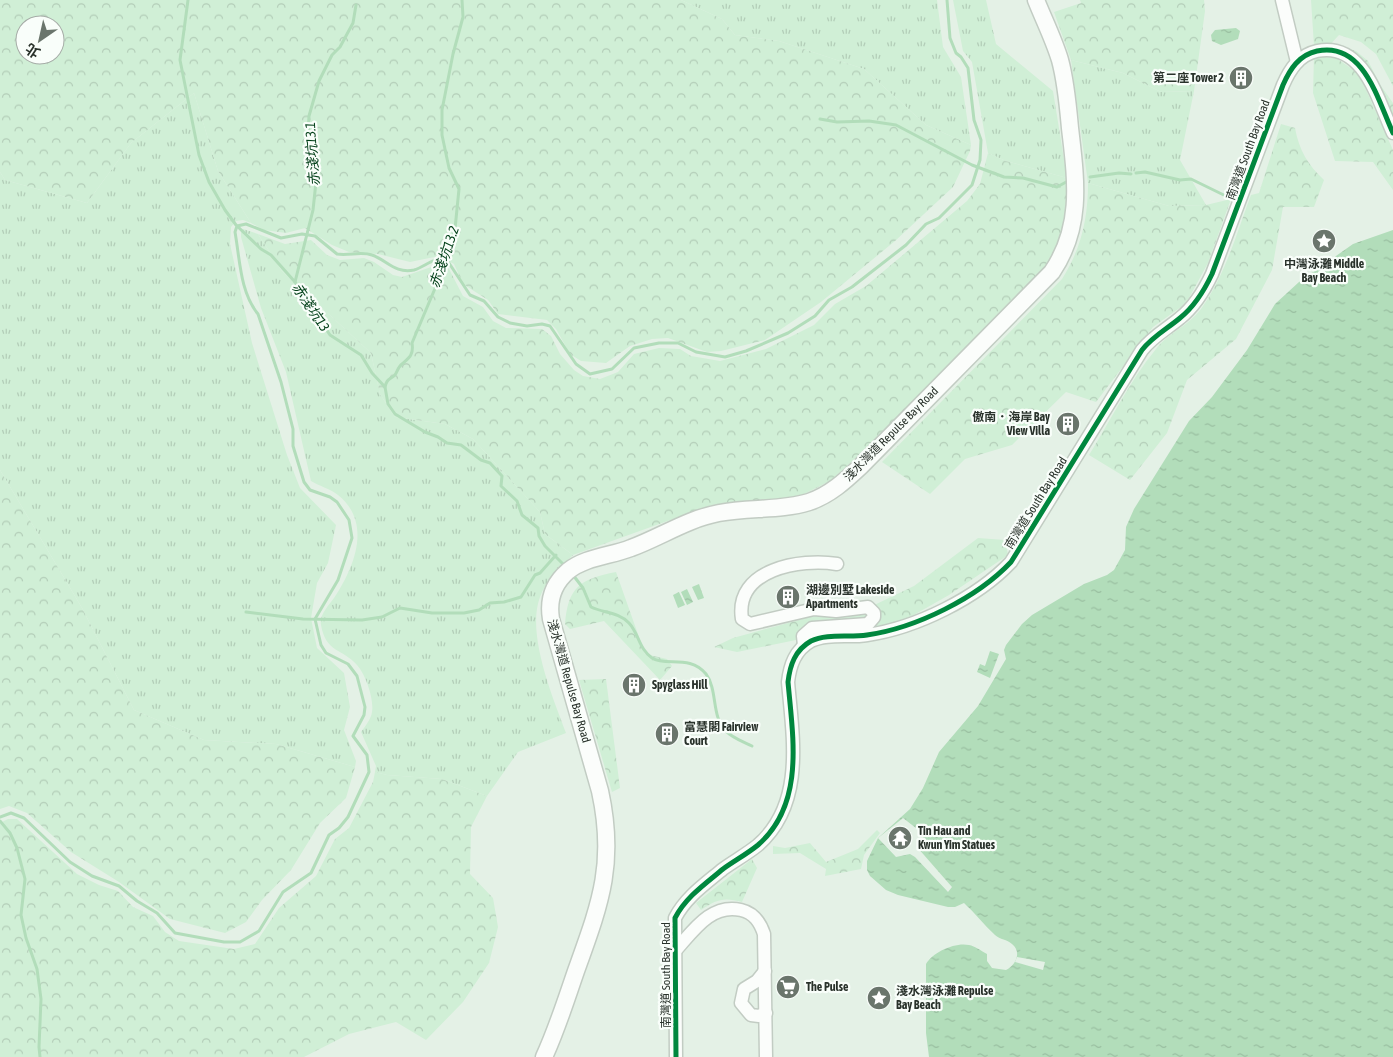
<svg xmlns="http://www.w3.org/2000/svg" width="1393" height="1057" viewBox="0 0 1393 1057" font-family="'Asap Condensed','Noto Sans TC',sans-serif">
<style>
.grass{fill:url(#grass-tufts)}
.forest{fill:url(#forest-crowns);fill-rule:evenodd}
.water{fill:url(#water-ripples)}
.pier{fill:#e4f1e6}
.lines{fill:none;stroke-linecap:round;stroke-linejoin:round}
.stream{stroke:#b2ddba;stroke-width:3}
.minor-casing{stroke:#c2ccc3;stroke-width:15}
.major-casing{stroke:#c2ccc3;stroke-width:19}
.minor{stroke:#fbfdfb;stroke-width:12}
.major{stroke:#fbfdfb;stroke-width:16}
.cycleway-casing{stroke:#f9fefa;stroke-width:8}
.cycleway{stroke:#00873e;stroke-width:5}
.labels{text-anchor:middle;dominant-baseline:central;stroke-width:4.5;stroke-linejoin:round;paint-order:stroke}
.poi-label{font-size:12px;font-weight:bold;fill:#29322b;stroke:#f9fefa;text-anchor:start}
.street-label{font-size:12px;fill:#29322b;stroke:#f9fefa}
.water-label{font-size:14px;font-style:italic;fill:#003f17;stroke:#f9fefa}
</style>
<defs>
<pattern id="grass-tufts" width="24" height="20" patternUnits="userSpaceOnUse" patternTransform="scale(1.25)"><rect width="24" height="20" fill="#d0efd6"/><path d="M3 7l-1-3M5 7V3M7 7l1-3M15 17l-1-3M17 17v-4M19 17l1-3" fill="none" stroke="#b3cdb8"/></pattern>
<pattern id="forest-crowns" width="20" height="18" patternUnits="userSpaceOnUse" patternTransform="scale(1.25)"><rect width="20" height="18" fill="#d0efd6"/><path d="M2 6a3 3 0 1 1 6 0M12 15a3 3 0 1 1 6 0" fill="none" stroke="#b3cdb8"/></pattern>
<pattern id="water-ripples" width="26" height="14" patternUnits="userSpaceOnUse" patternTransform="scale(1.25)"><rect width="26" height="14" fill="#b2ddba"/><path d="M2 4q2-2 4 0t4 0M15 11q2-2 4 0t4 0" fill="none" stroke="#99bea0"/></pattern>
</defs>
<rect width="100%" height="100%" fill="#e4f1e6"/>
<!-- grass -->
<g class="grass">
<path d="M681,0H937L943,47L961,77L971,145L926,125L864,69L779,41L735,35L722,19Z"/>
<path d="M953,0H986L996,44L1053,91L1067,178L1006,161L988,153L972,62L963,51Z"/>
<path d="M1071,60L1123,73L1161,92L1194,91L1180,160L1206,205L1169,206L1088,183Z"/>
<path d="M194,93L218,171L251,223L243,220L236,221L231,227L230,244L252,343L287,455L300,488L336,525L328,563L317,583L311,618L317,648L344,673L350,707L344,730L356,761L355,767L276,744L204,740L134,710L82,608L0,470V172L5,180L87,203L131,143Z"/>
<path d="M243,229L258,234L282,271L371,353L380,394L395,417L445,424L473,439L540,512L545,534L573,555C561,567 546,580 540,597C526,634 553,698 566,733L518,752L487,796L442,779L387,775L375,772L376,766L361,732C365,727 369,721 371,716C376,703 366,675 357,665C342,648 326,653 321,625C319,615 329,605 334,598C354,568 373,523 338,495C331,489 319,486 311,481L286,372L261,308L241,237V231Z"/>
</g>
<!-- forest -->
<g class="forest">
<path d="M0,0H681L722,19L735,35L779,41L864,69L926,125L971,145L970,151L953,187L895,241L821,302L765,340L721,351L707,352L668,338L652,339L630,346L606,363L581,361L570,354L556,329L547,320L498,314L488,300L463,284L454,264L439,256L410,262L378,254L349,252L332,245L305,228L286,233L264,230L251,223L218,171L194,93L131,143L87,203L5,180L0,172ZM25,25H55V55H25Z"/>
<path d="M1080,0H1204L1205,11L1194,91L1161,92L1123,73L1071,60L1054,12L1081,3Z"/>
<path d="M1311,0H1393V86L1376,54L1361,42L1339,35L1327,48L1314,46Z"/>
<path d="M1344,47L1356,51L1368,61L1381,86L1393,103V124L1351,55Z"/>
<path d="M1314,56L1336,58L1355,71L1363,83L1393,150V190L1373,162L1335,161L1313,93Z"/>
<path d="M1281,124L1295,128C1299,150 1308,165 1324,180L1314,207H1283L1272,270L1236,339L1187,380L1167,433L1130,480L1089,455C1111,420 1129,382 1156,349C1169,332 1191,325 1203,306C1226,273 1237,232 1251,195L1259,193Z"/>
<path d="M988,153L1006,161L1067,178C1070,214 1062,248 1038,276L855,459L830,481L804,494L788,498L712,505L573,555L545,534L540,512L473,439L445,424L395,417L380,394L371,353L282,271L258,234L285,244L311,240L327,255L340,260L364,258L374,262L393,275L402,277L440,264L449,269L463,296L483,307L493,321L506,328L542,329L551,336L560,354L574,370L583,376L600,379L618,372L634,354L659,348L680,349L691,356L720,361L766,349L814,325L835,304L866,286L967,201L980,184Z"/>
<path d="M1088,183L1169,206L1206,205L1231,199L1208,263L1189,298L1181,307L1153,327L1096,402L1066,392L1012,445L965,459L930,494L882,462L1062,279C1081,249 1088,219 1088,183Z"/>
<path d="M0,470L82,608L134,710L204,740L276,744L355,767L346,798L320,823L291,870L262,900L246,922L225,933L170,919L119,882L71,852L27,813L9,806L0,809Z"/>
<path d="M978,538L1005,540L1008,555L949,595L912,616L869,632L820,635L737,652L714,647L733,638L810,617L868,608L914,586Z"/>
<path d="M616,572L645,654L667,659L672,666L660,680L604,621L570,629L565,624C568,587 580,579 616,572Z"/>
<path d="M606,679L620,788L612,792L579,680Z"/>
<path d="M375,772L387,775L442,779L487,796L471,827L470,874L493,898L498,927L489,963L463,1002L426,1040L396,1022L349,1034L304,1057H0V823L8,819H17L77,874L99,885L118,891L133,907L153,916L165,932L179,941L234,949L255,944L279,908L316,876L335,839L349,828L373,782Z"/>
<path d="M877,830L880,833L864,855L861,869L825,876L826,869L800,853L773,854V846L785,848L810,843L826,862L858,849Z"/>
<path d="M752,859L757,868L742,902C724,897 717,899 701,910L696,903Z"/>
</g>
<!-- water -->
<g class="water">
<path d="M1236,28L1240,31L1238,39L1221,45L1212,41L1211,35L1215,30Z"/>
<path d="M1393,230V1057H929L926,1033V964C933,952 955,942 969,945C975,946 981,951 987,954V961L992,968L1006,970C1016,965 1022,952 1012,944C1007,939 1000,940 995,935C984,925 975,913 964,903L955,907H948L898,895L886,890L870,876L867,870V861L878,838L910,809L923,788L939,752L978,706L1006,659L1004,650L1006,645L1022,624L1032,615L1084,584L1107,575L1114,570L1125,550L1126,527L1134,509L1189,421L1212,397L1247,350L1275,304L1299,282L1353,244Z"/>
<path d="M699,584L704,598L698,600L692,587Z"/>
<path d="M687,589L693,602L687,605L681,592Z"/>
<path d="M679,592L685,605L678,608L673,595Z"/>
<path d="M990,651L999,654L990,678L977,672L980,664L985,666Z"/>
</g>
<!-- pier -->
<g class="pier">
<path d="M903,818L925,835L917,847L952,887L948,892L915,857L910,854L896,857L878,838Z"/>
<path d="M1017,957L1045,962L1043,970L1015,962Z"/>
</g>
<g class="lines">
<!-- stream -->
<g class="stream">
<path d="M188,0L180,60L199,155L209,182L225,210L236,225L261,249L271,255L295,282L330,335L361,355L372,373L385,387L388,404L395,414L425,432L438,437L447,443L461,445L481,460L490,463L502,476L501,486L517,501L522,515L538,528L539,536L545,546L564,565"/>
<path d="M820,119L837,122L869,121L896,125L972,165L1004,177L1023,178L1057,187L1068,181"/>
<path d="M1136,173L1145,172L1180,180L1191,179L1234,200"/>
<path d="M1090,177L1119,173L1131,174"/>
<path d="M295,282L313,210L316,182L308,132L309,116L319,81L332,55L340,47L353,23L356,5"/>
<path d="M385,387C387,378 390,380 395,375C397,372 398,367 402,364C409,358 414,355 412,343L447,260L455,229L459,189L449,168L442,135V110L453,54L463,17L462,0"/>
<path d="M573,575L583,588L591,607C603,613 619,612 629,623C639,634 639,649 652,658C666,667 690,654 706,674C718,690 711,717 726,731C732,738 744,742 752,746"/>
<path d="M246,612L303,619L362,620L382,617L400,608L432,613H464L479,610L490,603L504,602L521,597L535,575L540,573L556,555"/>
<path d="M0,817L11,813L24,818L70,862L92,876L119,886L137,901L157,913L175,933L224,942H240L259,931L283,892L311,873L329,835L339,828L348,817L369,772L367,755L353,736L364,715L365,707L357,676L348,664L326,653L321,645L315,619L338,580L352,538L349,520L337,502L330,497L310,490L304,482L293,446V429L281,382L258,314C240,292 240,260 235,232L237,226L246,224L281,238L302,234L315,236L337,254C349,256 361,251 372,255C387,260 395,274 414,270C425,267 434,256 447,260L470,295L484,301L498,317L510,323L527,326L542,324L550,326L576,364L590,374L612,369L634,348L659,343H678L696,352L725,357L746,351L788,333L815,316L829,300L852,287L906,245L926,224L939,218L972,185L980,160L981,140L974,120L968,68L961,57L956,53L950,38L947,0"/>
<path d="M0,821L10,833L17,848L25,879L21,915L26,938L37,969L41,999L39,1047L40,1057"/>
</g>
<!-- minor casing -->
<g class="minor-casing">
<g id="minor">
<path d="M1282,0L1297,62"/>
<path d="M804,645L803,636L812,628L868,624L874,617V613L868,607L836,611L814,609L750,624L742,619C734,569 801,558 837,564"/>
<path d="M675,951C693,931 711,903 741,910C754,913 760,922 764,934L766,1057"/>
<path d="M765,971L757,981L744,989L741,1003L751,1015L759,1016L766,1013"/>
<path d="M676,1057L675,918C686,897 705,884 723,869C734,861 747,854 758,845C805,804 793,738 788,682C790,665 795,650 811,641C827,633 850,638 867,635C916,628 977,598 1011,562L1142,350C1153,336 1167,329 1180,318C1195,306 1204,291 1212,274L1283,85C1290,69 1299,55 1317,51C1364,41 1378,101 1393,133"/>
</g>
</g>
<!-- major casing -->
<g class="major-casing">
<path id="major" d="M544,1057C557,1029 566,1000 576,971C600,904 616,864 600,791L551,619C548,601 553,584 568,571C585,557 611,556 631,548C661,537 687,519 719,513C749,507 780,511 809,502C830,495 846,480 861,466L1052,272C1083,226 1076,180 1070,128C1068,106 1066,82 1060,60C1054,40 1044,20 1036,0"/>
</g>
<!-- minor -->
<use href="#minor" class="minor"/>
<!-- major -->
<use href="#major" class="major"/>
<!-- cycleway casing -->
<g class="cycleway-casing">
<path id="cycleway" d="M676,1057L675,918C686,897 705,884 723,869C734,861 747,854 758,845C805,804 793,738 788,682C790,665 795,650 811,641C827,633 850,638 867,635C916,628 977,598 1011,562L1142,350C1153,336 1167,329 1180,318C1195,306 1204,291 1212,274L1283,85C1290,69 1299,55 1317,51C1364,41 1378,101 1393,133"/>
</g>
<!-- cycleway -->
<use href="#cycleway" class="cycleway"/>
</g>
<!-- icons -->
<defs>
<g id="building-disc" transform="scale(1.25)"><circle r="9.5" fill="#6a756c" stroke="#f9fefa"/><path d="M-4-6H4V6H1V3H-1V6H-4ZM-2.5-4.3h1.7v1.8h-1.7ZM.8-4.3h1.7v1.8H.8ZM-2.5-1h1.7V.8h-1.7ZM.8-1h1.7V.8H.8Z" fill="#fff"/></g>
<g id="sight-disc" transform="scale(1.25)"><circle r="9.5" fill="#6a756c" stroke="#f9fefa"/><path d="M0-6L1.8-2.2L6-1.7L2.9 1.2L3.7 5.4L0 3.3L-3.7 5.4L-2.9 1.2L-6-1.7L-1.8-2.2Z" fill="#fff"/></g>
<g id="temple-disc" transform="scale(1.25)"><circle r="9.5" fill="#6a756c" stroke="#f9fefa"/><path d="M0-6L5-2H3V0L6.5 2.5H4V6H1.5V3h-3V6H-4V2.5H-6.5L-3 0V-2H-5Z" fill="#fff"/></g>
<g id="supermarket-disc" transform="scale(1.25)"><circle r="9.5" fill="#6a756c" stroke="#f9fefa"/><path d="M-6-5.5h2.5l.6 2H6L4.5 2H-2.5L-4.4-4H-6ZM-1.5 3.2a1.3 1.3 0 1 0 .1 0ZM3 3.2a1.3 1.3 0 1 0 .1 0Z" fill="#fff"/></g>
</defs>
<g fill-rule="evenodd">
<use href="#building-disc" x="1241" y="78"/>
<use href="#sight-disc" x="1324" y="241"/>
<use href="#building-disc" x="1068" y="424"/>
<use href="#building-disc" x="788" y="597"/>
<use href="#building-disc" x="634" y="685"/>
<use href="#building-disc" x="667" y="734"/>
<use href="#temple-disc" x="900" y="838"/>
<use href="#supermarket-disc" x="788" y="987"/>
<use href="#sight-disc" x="879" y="998"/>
</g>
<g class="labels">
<!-- poi labels -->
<g class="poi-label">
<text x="1224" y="78" text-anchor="end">第二座 Tower 2</text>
<text x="1324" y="264" text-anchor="middle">中灣泳灘 Middle<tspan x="1324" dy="14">Bay Beach</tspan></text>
<text x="1050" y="417" text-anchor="end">傲南．海岸 Bay<tspan x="1050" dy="14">View Villa</tspan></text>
<text x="806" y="590">湖邊別墅 Lakeside<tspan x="806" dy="14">Apartments</tspan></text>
<text x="652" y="685">Spyglass Hill</text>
<text x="684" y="727">富慧閣 Fairview<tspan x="684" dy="14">Court</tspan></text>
<text x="918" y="831">Tin Hau and<tspan x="918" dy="14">Kwun Yim Statues</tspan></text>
<text x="806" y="987">The Pulse</text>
<text x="896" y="991">淺水灣泳灘 Repulse<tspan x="896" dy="14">Bay Beach</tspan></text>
</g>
<!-- street labels -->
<g class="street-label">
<text transform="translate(1248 150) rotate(-70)">南灣道 South Bay Road</text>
<text transform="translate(891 434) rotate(-45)">淺水灣道 Repulse Bay Road</text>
<text transform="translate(1036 503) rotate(-58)">南灣道 South Bay Road</text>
<text transform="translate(569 681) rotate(74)">淺水灣道 Repulse Bay Road</text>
<text transform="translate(666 975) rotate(-90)">南灣道 South Bay Road</text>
</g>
<!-- water labels -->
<g class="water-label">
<text transform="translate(312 154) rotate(-94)">赤淺坑13.1</text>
<text transform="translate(444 257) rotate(-71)">赤淺坑13.2</text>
<text transform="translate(311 307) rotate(56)">赤淺坑13</text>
</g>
</g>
<!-- north arrow -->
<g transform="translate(40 40) rotate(214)"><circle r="24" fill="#f9fefa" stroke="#a6aca7"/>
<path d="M0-4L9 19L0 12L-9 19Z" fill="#6a756c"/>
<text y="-8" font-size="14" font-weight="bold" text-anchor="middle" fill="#29322b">北</text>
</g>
</svg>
